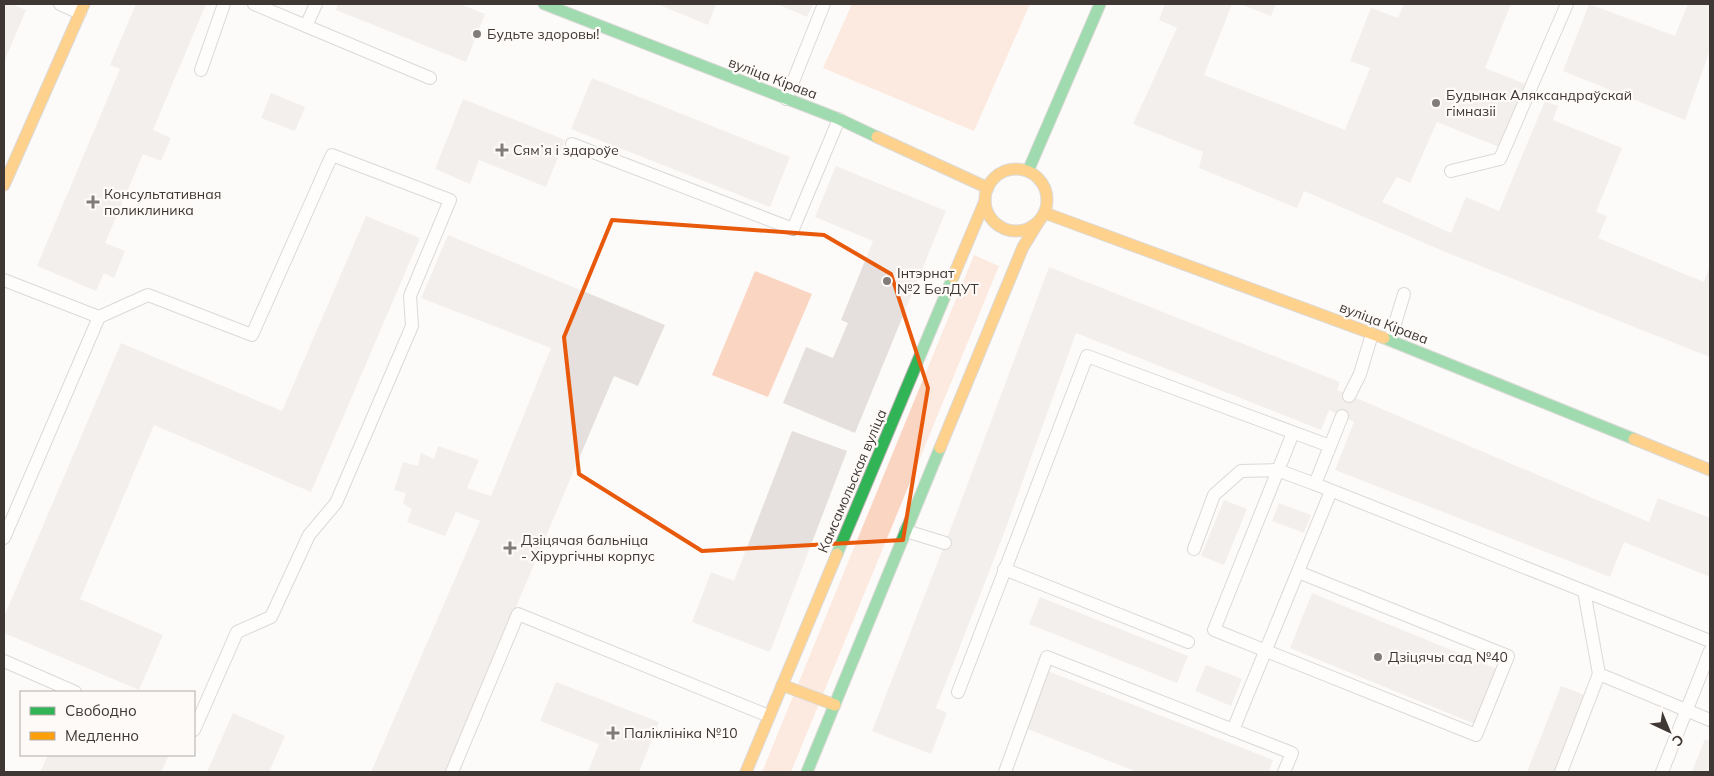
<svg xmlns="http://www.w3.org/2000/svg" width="1714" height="776" viewBox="0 0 1714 776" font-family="Mulish,sans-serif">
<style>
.green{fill:#fad5c2}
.building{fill:#e5e0dd}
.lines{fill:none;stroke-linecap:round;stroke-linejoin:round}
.lane-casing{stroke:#b3b0ad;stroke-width:14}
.fast-casing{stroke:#b3b0ad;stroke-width:13}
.slow-casing{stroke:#b3b0ad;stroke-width:13}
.lane{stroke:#fffefe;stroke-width:12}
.fast{stroke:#30b455;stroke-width:11}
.slow{stroke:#ff9f0a;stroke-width:11}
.marked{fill:none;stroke:#e8590c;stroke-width:4;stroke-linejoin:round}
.poi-dot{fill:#817c79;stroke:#fefaf8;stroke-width:2}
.labels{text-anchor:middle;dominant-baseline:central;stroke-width:4.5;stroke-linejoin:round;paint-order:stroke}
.poi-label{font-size:14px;fill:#3e3734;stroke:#fefaf8;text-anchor:start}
.street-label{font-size:14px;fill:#3e3734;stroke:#fefaf8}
</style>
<rect width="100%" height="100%" fill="#fdfbf9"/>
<!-- green -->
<g class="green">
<path d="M852,4H1030L974,131L823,68Z"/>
<path d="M974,255L999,266L791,772H762Z"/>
<path d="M755,271L812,294L768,397L712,375Z"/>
</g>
<!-- building -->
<g class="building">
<path d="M4,4H11L26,10L4,62Z"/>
<path d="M136,4H206L153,130L171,138L161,161L143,154L105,243L125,251L114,278L104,273L96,291L37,266L120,69L110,65Z"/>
<path d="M338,4H460L485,14L466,62L336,10Z"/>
<path d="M657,4H716L708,25Z"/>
<path d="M777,4H813L807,17Z"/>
<path d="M1165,4H1232L1204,75L1345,130L1370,68L1350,61L1371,8L1398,18L1404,4H1511L1485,68L1525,84L1499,147L1437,122L1410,183L1397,177L1382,202L1451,233L1466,197L1499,211L1545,101L1558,106L1553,120L1622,148L1596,212L1607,216L1598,238L1704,282L1710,266V357L1443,251L1304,191L1297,208L1199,168L1203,152L1133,124L1177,28L1159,20Z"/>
<path d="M1240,4H1276L1271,16Z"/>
<path d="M1589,4L1675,36L1688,4H1710V50L1685,120L1563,71Z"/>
<path d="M592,78L790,157L770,207L571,129Z"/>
<path d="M271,93L305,107L295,131L261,118Z"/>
<path d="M463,99L565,140L546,187L479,160L470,184L435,169Z"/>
<path d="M836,166L946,211L855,433L783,403L806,347L833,358L848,323L841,320L873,241L815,217Z"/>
<path d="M366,216L420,238L311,492L154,425L80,599L163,635L139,690L4,633V617L121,343L282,411Z"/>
<path d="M448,235L665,325L638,386L614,376L446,772H371L480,521L456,512L445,536L407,522L412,509L403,504L406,493L394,490L403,462L418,466L421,453L434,459L438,446L479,460L467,488L491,496L551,348L421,298Z"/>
<path d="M1049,267L1340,382L1337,390L1649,522L1658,498L1710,518V577L1624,542L1610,577L1335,470L1354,422L1329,410L1321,430L1076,333L1003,536L936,708L947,713L931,754L872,731L954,520Z"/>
<path d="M792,431L847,451L770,652L692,622L711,572L734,581Z"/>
<path d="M1224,500L1247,509L1224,565L1201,556Z"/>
<path d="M1279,503L1311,515L1304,533L1272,521Z"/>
<path d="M1312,593L1500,670L1477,725L1290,648Z"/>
<path d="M1040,597L1188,656L1177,683L1029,624Z"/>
<path d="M1206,665L1242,679L1231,706L1195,691Z"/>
<path d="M1048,671L1273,760L1269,772H1137L1025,728Z"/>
<path d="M556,682L659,722L639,772H588L599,744L540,721Z"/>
<path d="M1561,686L1585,695L1555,772H1527Z"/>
<path d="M233,713L285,736L269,772H207Z"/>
<path d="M1705,739L1710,741V772H1692Z"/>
<path d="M48,755H169L161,772H40Z"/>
</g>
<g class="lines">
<!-- lane casing -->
<g class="lane-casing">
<g id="lane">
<path d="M60,4L80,13"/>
<path d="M254,4L306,26"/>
<path d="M316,4L306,26L430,78"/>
<path d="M201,70L224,4"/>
<path d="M786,99L824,4"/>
<path d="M572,144L793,229L839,119"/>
<path d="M1451,171L1500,159L1567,4"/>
<path d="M4,280L99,317"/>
<path d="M1390,340L1404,294"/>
<path d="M1349,396L1360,374L1372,334"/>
<path d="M1342,416L1315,484L1584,591L1599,674L1710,720"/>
<path d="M1293,433L1214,630L1476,735L1508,656L1298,572"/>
<path d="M906,531L945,543"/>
<path d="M4,538L99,317L148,295L252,335L332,155L450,200L410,296L412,326L336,503L309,535L271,617L237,632L194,730"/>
<path d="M1194,549L1214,495L1241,471L1277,470L1315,484"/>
<path d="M1004,569L1188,642"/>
<path d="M1584,591L1710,641"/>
<path d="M4,661L75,692"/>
<path d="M958,692L1087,356L1330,446"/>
<path d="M1233,730L1331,491"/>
<path d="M452,772L518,614L769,716"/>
<path d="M1005,772L1047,657L1292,753L1284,772"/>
<path d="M1561,772L1599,674"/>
<path d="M1662,772L1710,651"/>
</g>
</g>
<!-- fast casing -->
<g class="fast-casing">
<g id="fast">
<path d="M544,4L839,119L877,137"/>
<path d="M1028,171L1100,4"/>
<path d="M1384,338L1634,439"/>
<path d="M837,554L953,277"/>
<path d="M807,772L940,448"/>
</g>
</g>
<!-- slow casing -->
<g class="slow-casing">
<g id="slow">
<path d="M877,137L988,188"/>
<circle cx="1016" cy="200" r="31"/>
<path d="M4,185L84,4"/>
<path d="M1045,213L1384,338"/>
<path d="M953,277L985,201"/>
<path d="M1634,439L1710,470"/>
<path d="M940,448L1023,247L1039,221"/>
<path d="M782,685L835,705"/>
<path d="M746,772L837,554"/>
</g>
</g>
<!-- lane -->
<use href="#lane" class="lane"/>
<!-- fast -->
<use href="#fast" class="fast"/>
<!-- slow -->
<use href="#slow" class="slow"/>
</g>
<!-- marked area -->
<path d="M0 0H1714V776H0ZM612,220L824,235L891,274L928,388L903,540L702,551L579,474L564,337Z" fill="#fdfbf9" fill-opacity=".55" fill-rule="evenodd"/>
<path class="marked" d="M612,220L824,235L891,274L928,388L903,540L702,551L579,474L564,337Z"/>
<!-- markers -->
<g class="poi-dot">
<circle cx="477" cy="34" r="5"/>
<circle cx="1436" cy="103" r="5"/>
<path d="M499.5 142.5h5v5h5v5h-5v5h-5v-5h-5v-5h5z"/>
<path d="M90.5 194.5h5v5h5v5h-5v5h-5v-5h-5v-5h5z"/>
<circle cx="887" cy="281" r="5"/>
<path d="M507.5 540.5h5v5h5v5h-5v5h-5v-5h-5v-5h5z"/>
<circle cx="1378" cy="657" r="5"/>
<path d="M610.5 725.5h5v5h5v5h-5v5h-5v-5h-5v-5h5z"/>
</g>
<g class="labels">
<!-- poi labels -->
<g class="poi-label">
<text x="487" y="34">Будьте здоровы!</text>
<text x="1446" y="95">Будынак Аляксандраўскай<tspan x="1446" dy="16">гімназіі</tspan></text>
<text x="513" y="150">Сямʼя і здароўе</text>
<text x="104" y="194">Консультативная<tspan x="104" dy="16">поликлиника</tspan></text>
<text x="897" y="273">Інтэрнат<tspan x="897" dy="16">№2 БелДУТ</tspan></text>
<text x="521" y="540">Дзіцячая бальніца<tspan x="521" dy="16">- Хірургічны корпус</tspan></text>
<text x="1388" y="657">Дзіцячы сад №40</text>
<text x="624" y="733">Паліклініка №10</text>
</g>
<!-- street labels -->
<g class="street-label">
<text transform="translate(773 78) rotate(21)">вуліца Кірава</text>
<text transform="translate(1384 323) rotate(21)">вуліца Кірава</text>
<text transform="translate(852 481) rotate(-67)">Камсамольская вуліца</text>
</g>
</g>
<!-- border -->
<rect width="1714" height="776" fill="none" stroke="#3e3734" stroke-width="10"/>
<!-- legend -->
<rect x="20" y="691" width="175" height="65" fill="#fefaf8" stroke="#b1acaa"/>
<rect x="30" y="707" width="25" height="8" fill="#30b455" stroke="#b1acaa"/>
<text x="65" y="716" font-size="15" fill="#3e3734">Свободно</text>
<rect x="30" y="732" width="25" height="8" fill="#ff9f0a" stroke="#b1acaa"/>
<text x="65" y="741" font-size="15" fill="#3e3734">Медленно</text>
<!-- north arrow -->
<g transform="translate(1669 731) rotate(136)" stroke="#fefaf8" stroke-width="4" paint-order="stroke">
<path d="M0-4L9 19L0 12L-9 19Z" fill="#3e3734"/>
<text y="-8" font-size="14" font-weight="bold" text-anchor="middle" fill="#3e3734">С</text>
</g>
</svg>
